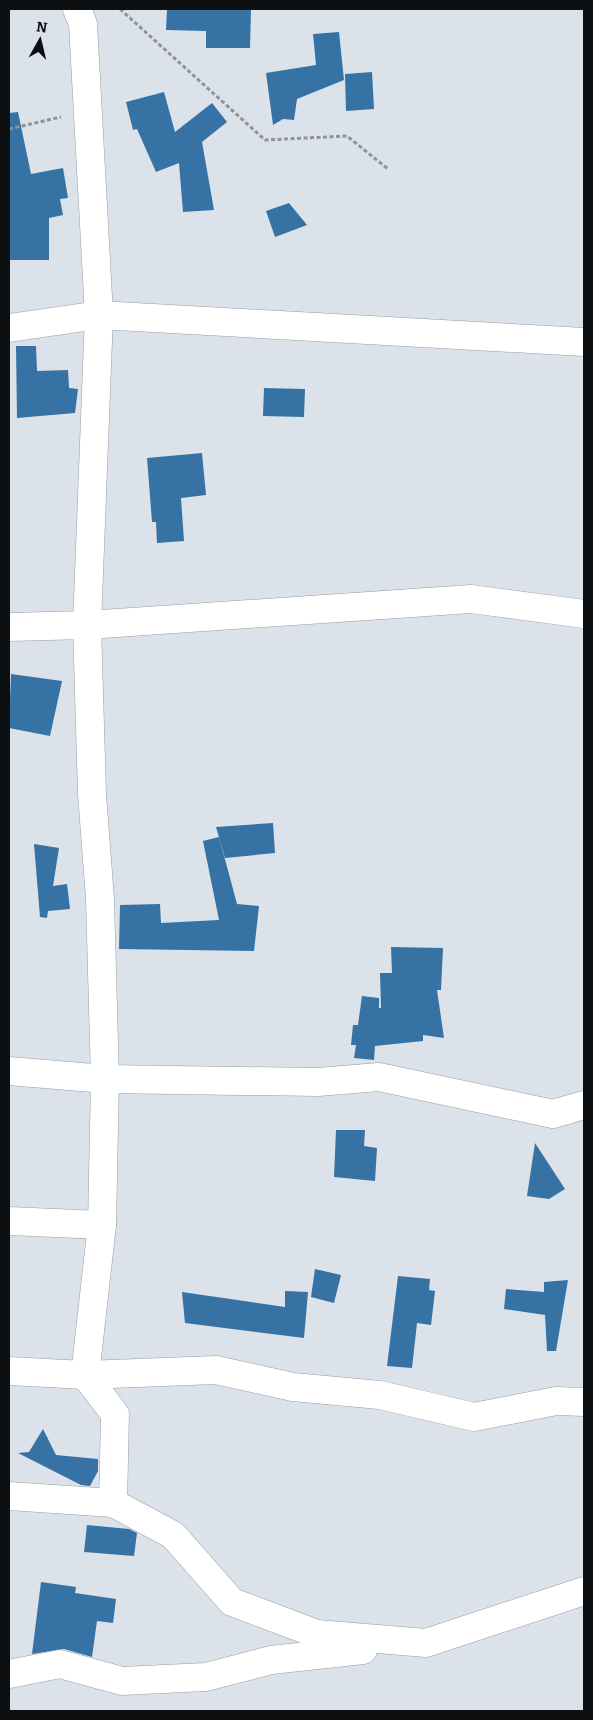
<svg xmlns="http://www.w3.org/2000/svg" width="593" height="1720" viewBox="0 0 593 1720" font-family="Bitter,serif">
<style>
.building{fill:#3672a3}
.lines{fill:none;stroke-linecap:round;stroke-linejoin:round}
.street-casing{stroke:#979ea4;stroke-width:29}
.path{stroke:#8d9399;stroke-width:3;stroke-dasharray:4 2.5;stroke-linecap:butt}
.street{stroke:#fff;stroke-width:28}
</style>
<rect width="100%" height="100%" fill="#dbe2ea"/>
<!-- building -->
<g class="building">
<path d="M167,9H251L250,48H206V31L166,30Z"/>
<path d="M339,32L344,80L297,99L294,120L283,119L273,125L266,73L316,65L313,34Z"/>
<path d="M372,72L374,109L346,111L345,74Z"/>
<path d="M164,92L175,132L212,103L227,122L202,142L214,210L183,212L179,163L156,172L137,129L133,130L126,102Z"/>
<path d="M18,112L31,174L63,168L68,198L60,199L63,215L49,218V260H9V113Z"/>
<path d="M289,203L307,225L275,237L266,211Z"/>
<path d="M16,346H36L37,371L68,370L69,388L78,389L75,413L17,418Z"/>
<path d="M264,388L305,389L304,417L263,416Z"/>
<path d="M202,453L206,495L181,498L184,541L157,543L156,522H152L147,458Z"/>
<path d="M11,674L62,681L50,736L9,728Z"/>
<path d="M273,823L275,853L225,858L216,827Z"/>
<path d="M219,837L237,904L259,906L254,951L119,949L120,905L160,904L161,923L219,920L203,841Z"/>
<path d="M34,844L59,848L53,886L67,884L70,909L48,911L47,918L40,917Z"/>
<path d="M391,947L443,948L441,990H437L444,1038L423,1035V1041L375,1046L374,1060L354,1058L356,1045H351L353,1025H358L362,996L379,998V1008H381L380,973H392Z"/>
<path d="M336,1130H365L364,1146L377,1148L375,1181L334,1177Z"/>
<path d="M535,1143L565,1189L549,1199L527,1196Z"/>
<path d="M315,1269L341,1275L334,1303L311,1297Z"/>
<path d="M398,1276L430,1279L429,1290L435,1291L431,1325L417,1323L412,1368L387,1366Z"/>
<path d="M568,1280L556,1351H547L545,1315L504,1309L506,1289L544,1292V1282Z"/>
<path d="M285,1291L308,1292L304,1338L185,1323L182,1292L285,1307Z"/>
<path d="M43,1429L56,1455L98,1459V1471L90,1486L81,1485L18,1453L29,1452Z"/>
<path d="M87,1525L129,1529L137,1533L134,1556L84,1552Z"/>
<path d="M41,1582L76,1587L75,1593L116,1599L113,1623L97,1621L92,1657L64,1649L32,1654Z"/>
</g>
<g class="lines">
<!-- street casing -->
<g class="street-casing">
<g id="street">
<path d="M77,9L83,24L99,315L87,625L92,794L100,899L105,1079L102,1225L85,1375L115,1414L113,1503"/>
<path d="M9,328L99,315L584,342"/>
<path d="M9,627L87,625L471,599L584,614"/>
<path d="M9,1071L105,1079L318,1082L379,1077L553,1114L584,1105"/>
<path d="M9,1221L102,1225"/>
<path d="M9,1371L85,1375L216,1370L293,1387L380,1395L474,1417L556,1401L584,1402"/>
<path d="M9,1496L113,1503L173,1535L232,1602L317,1634L426,1643L584,1591"/>
<path d="M9,1674L60,1664L122,1681L206,1677L271,1660L363,1650"/>
</g>
</g>
<!-- path -->
<g class="path">
<path d="M120,9L265,140L347,136L388,169"/>
<path d="M9,129L61,117"/>
</g>
<!-- street -->
<use href="#street" class="street"/>
</g>
<!-- border -->
<rect width="593" height="1720" fill="none" stroke="#0d1012" stroke-width="20"/>
<!-- north arrow -->
<g transform="translate(40 40) rotate(8)" stroke="#dbe2ea" stroke-width="4" paint-order="stroke">
<path d="M0-4L9 19L0 12L-9 19Z" fill="#0d1012"/>
<text y="-8" font-size="14" font-weight="bold" text-anchor="middle" fill="#0d1012">N</text>
</g>
</svg>
